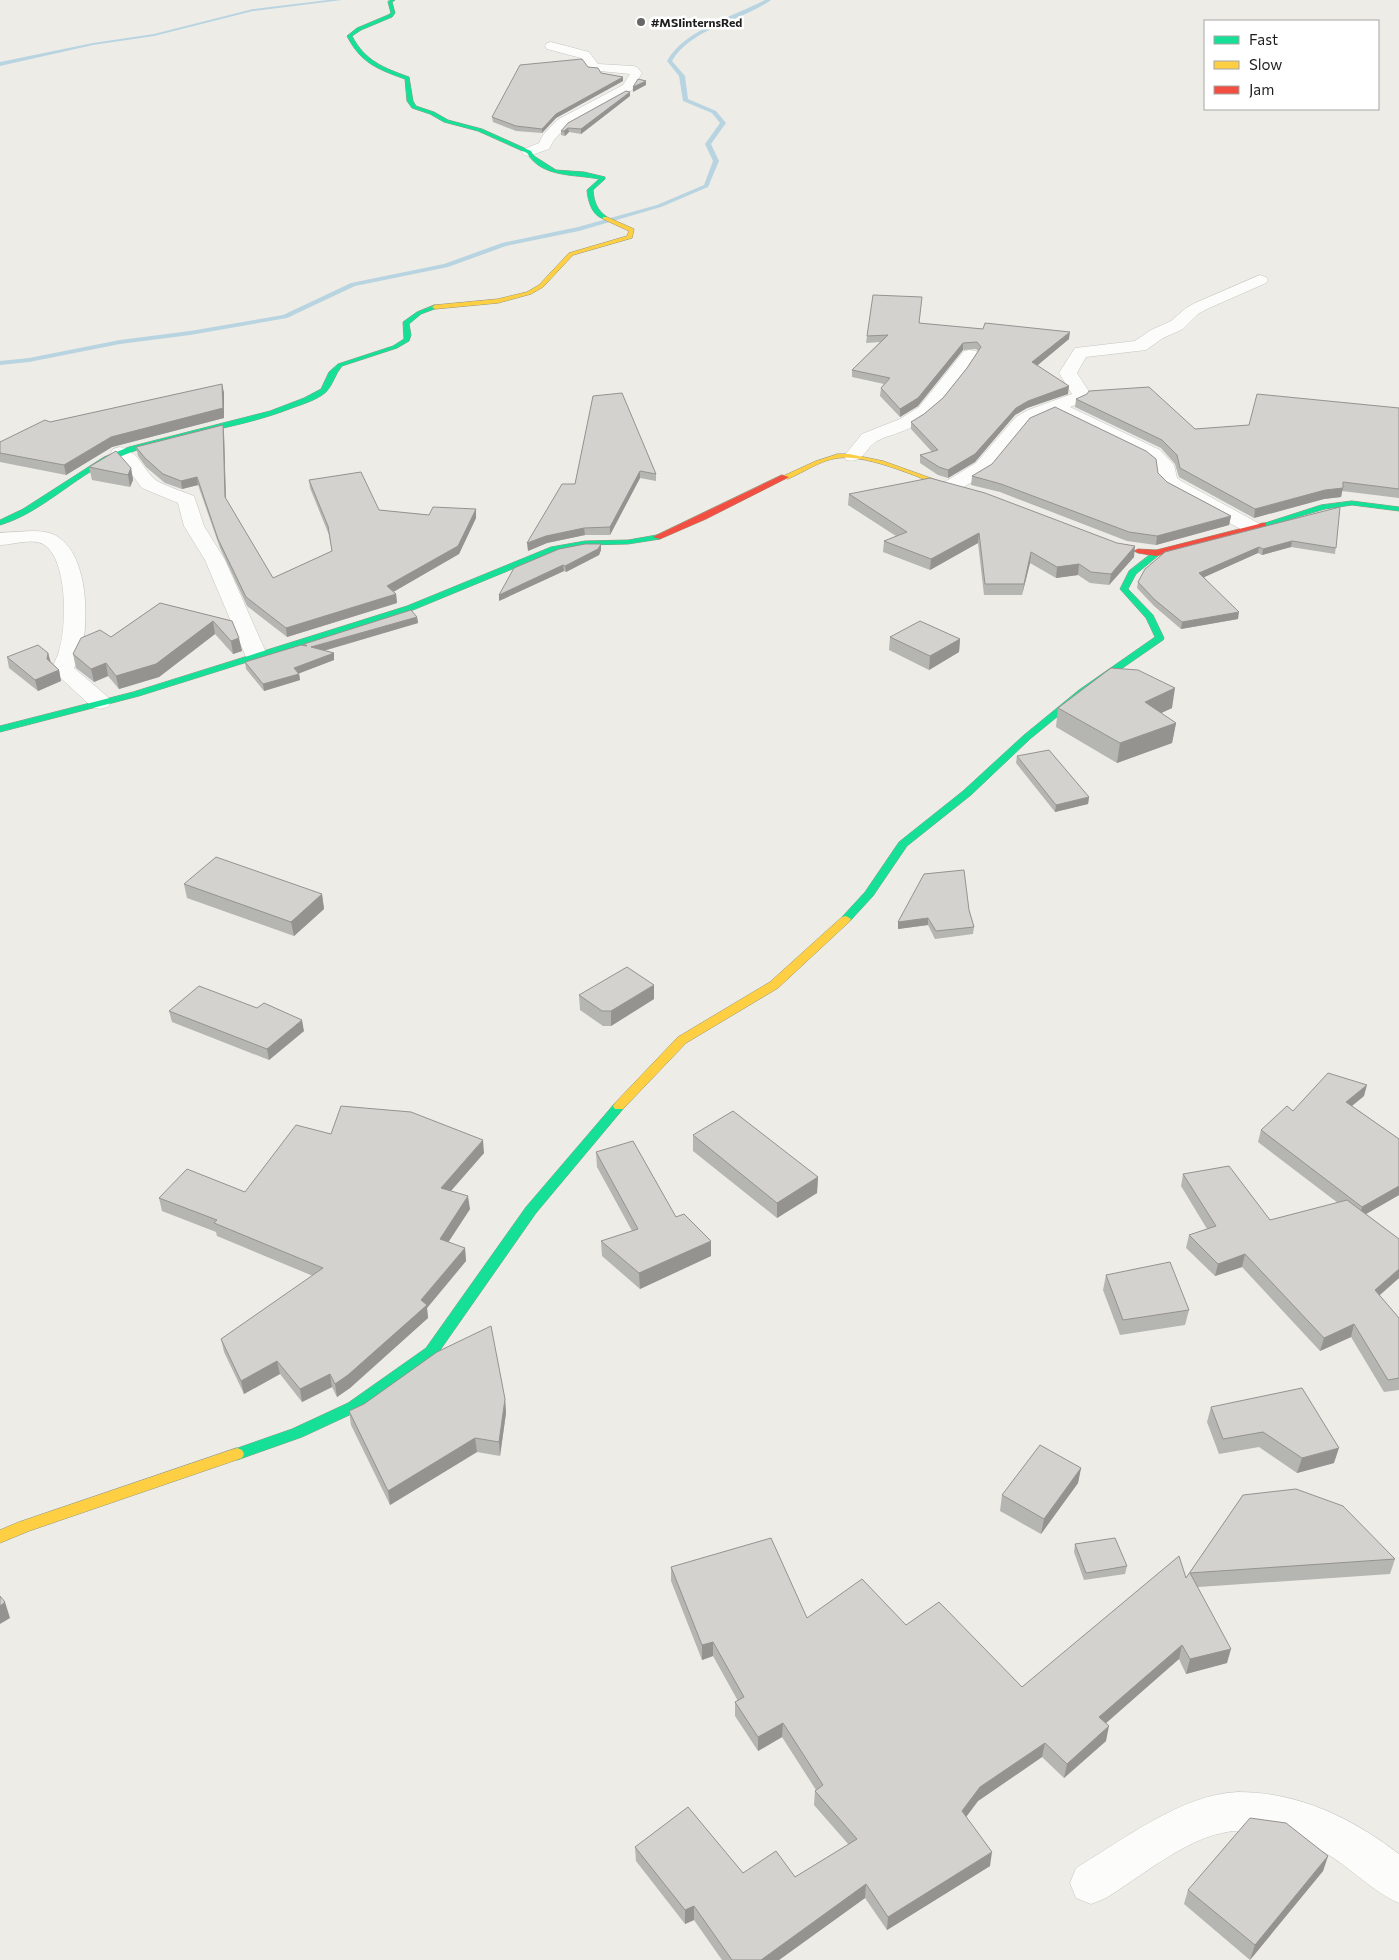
<svg xmlns="http://www.w3.org/2000/svg" width="1399" height="1960" viewBox="0 0 1399 1960" font-family="Commissioner,sans-serif">
<style>
.lines{fill:none;stroke-linecap:round;stroke-linejoin:round}
.stream{fill:#b9d4e1;fill-rule:evenodd}
.street-casing{stroke:#c5c5c3;stroke-width:1}
.fast-casing{stroke:#93977e;stroke-width:1}
.slow-casing{stroke:#93977e;stroke-width:1}
.jam-casing{stroke:#93977e;stroke-width:1}
.street{fill:#fcfcfb;fill-rule:evenodd}
.fast{fill:#16e098;fill-rule:evenodd}
.slow{fill:#ffcf43;fill-rule:evenodd}
.jam{fill:#f24e42;fill-rule:evenodd}
.wall{fill:#b5b5b1}
.shaded-wall{fill:#949390}
.building{fill:#d3d2ce;stroke:#949390}
.poi-dot{fill:#666664;stroke:#fff;stroke-width:2}
.labels{text-anchor:middle;dominant-baseline:central;stroke-width:5;stroke-linejoin:round;paint-order:stroke}
.far-poi-label{font-size:12px;font-weight:bold;fill:#1e1e1e;stroke:#fff;text-anchor:start}
</style>
<rect width="100%" height="100%" fill="#edece7"/>
<g class="lines">
<!-- stream -->
<g class="stream">
<path d="M328,0H342L253,11L154,36L93,45L0,66V62L93,43L154,34L253,9Z"/>
<path d="M765,0H771C742,21 691,28 672,61L685,76L688,99L716,111L726,123L711,144L719,161L708,187L661,207L579,231L506,246L448,267L355,286L287,318L190,335L120,344L29,362L0,365V361L29,358L120,340L190,331L283,315L351,283L444,264L502,243L578,227L657,205L704,185L713,161L705,144L720,123L712,113L683,101L679,76L667,61C684,30 735,16 765,0Z"/>
</g>
<!-- street casing -->
<g class="street-casing">
<g id="street">
<path d="M551,42L589,52L598,64L633,66L637,67L642,73L632,90L567,126L554,140L549,149L529,156L524,155L522,152L524,149L539,143L543,135L557,120L623,85L630,74L590,70L581,58L547,49L545,46L547,43Z"/>
<path d="M1260,275L1266,277L1268,280L1266,283L1207,309L1198,314L1183,329L1163,338L1146,350L1086,357L1077,373L1090,393L1085,401L1070,407L1160,450L1174,465L1177,478L1181,481L1260,524L1263,528L1260,532L1253,534L1246,532L1167,489L1158,480L1156,467L1146,458L1054,413L1028,425L990,471L957,491L950,493L943,491L940,487L943,483L976,463L1016,417L1028,410L1072,394L1059,373L1075,348L1135,341L1151,330L1171,321L1186,308L1195,303Z"/>
<path d="M970,350L976,351L979,355C962,379 939,413 913,426C902,433 888,435 877,441C864,449 864,464 846,460L844,456L862,434L900,419L919,407L964,351Z"/>
<path d="M120,447C140,452 144,472 157,481C168,487 182,491 194,496L204,526L225,560L268,657L265,662L257,664L249,662L246,657L205,560L184,526L178,503L142,488L129,471L111,453L113,449Z"/>
<path d="M32,531C41,531 51,532 58,537C88,556 89,619 82,650C80,656 77,662 74,668L108,697L111,702L108,707L100,709L92,707L51,669C54,663 57,658 59,651C67,627 68,558 43,544C32,538 12,545 0,545V533Z"/>
<path d="M1238,1792C1299,1792 1352,1818 1399,1854V1903C1373,1892 1350,1867 1324,1852C1308,1842 1290,1837 1271,1834C1254,1831 1238,1829 1222,1833C1185,1840 1138,1878 1106,1898L1091,1904L1076,1898L1070,1883L1076,1868C1123,1840 1182,1794 1238,1792Z"/>
</g>
</g>
<!-- fast casing -->
<g class="fast-casing">
<g id="fast">
<path d="M390,0H395L392,2L395,13L392,17L361,30L352,36C365,61 384,68 409,77L413,101L416,106L434,112L448,120L482,129L531,151L534,156L556,170L584,172L605,177V179L593,190C594,202 597,210 607,217V219C593,219 588,202 587,190L599,179C574,174 542,178 527,153L478,131L444,122L430,114L412,108L407,101L405,79C377,69 361,63 347,36L357,28L388,15L391,13L388,2Z"/>
<path d="M435,305L438,307L437,308L421,314L409,324L411,335L409,341L397,348L342,366C335,374 333,385 326,392C317,400 303,404 292,408C234,431 169,434 112,460C74,477 41,513 0,525V520L23,509L104,457L129,447L270,411L304,398L321,389L329,372L338,364L393,346L404,339L403,322L417,312Z"/>
<path d="M1352,501L1399,507V511L1352,505L1325,509L1263,527L1259,525L1321,505Z"/>
<path d="M657,535H660V539L628,544L585,545L556,551L413,610L139,696L0,732V726L133,692L407,606L551,547L585,541L628,540Z"/>
<path d="M1156,550L1160,553L1159,555L1136,574L1128,589L1153,615L1164,638L1163,640L1085,694L1030,739L971,795L907,846L873,896L850,921H842L841,919L842,917L865,892L899,842L963,791L1024,735L1079,690L1155,637L1146,618L1120,589L1129,571Z"/>
<path d="M619,1102L623,1103L625,1106L623,1109L536,1213L436,1356L358,1411L302,1437L237,1460L232,1458L230,1454L232,1450L292,1429L348,1403L426,1348L526,1207L615,1103Z"/>
</g>
</g>
<!-- slow casing -->
<g class="slow-casing">
<g id="slow">
<path d="M603,217H607L634,229L632,238L573,255L543,287L531,294L498,303L435,309L432,307L435,305L498,299L527,292L539,285L569,253L627,236L629,231L603,219Z"/>
<path d="M838,454H849L883,461L964,490L957,492C926,481 870,454 838,458C821,460 804,472 788,479L781,477L816,461Z"/>
<path d="M846,916L851,919L850,921L778,988L686,1043L623,1109H615L613,1106L615,1103L678,1037L770,982L842,917Z"/>
<path d="M237,1448L242,1450L244,1454L242,1458L29,1531L0,1543V1530L19,1522Z"/>
</g>
</g>
<!-- jam casing -->
<g class="jam-casing">
<g id="jam">
<path d="M782,475L789,477L706,519L660,539L653,537Z"/>
<path d="M1263,523H1266V527L1156,556L1138,553L1134,551L1138,549L1156,550Z"/>
</g>
</g>
<!-- street -->
<use href="#street" class="street"/>
<!-- fast -->
<use href="#fast" class="fast"/>
<!-- slow -->
<use href="#slow" class="slow"/>
<!-- jam -->
<use href="#jam" class="jam"/>
</g>
<!-- wall -->
<g class="wall">
<path d="M588,67L601,73L623,77V81L556,118L542,133L516,131L493,122L492,117Z"/>
<path d="M630,96L581,134L569,132L565,136L561,135V131Z"/>
<path d="M919,323L1069,339L1037,365L1068,394L1027,408L1015,415L975,462L948,478L938,475L920,463V455L932,452L911,429V422L924,414L943,398L967,368L978,351L976,349L963,350L918,406L900,417L880,396L881,388L884,384L852,377V370L880,342L866,343L867,336Z"/>
<path d="M222,384L224,393V418L112,447L66,475L0,462V442L50,422Z"/>
<path d="M593,396L656,474V481L640,478L610,535H585L547,543L528,551L575,484Z"/>
<path d="M1076,399L1195,429L1249,425L1399,408V498L1342,491L1341,497L1324,499L1254,518L1179,477L1175,464L1161,448L1075,407Z"/>
<path d="M223,425L224,433L226,499L273,578L332,551L329,535L310,488L309,480L379,510L429,515L476,509V518L459,554L393,592L396,594L397,603L287,637L247,606L220,548L198,485L182,489L165,483L146,467L138,456L136,447Z"/>
<path d="M89,467L131,468L133,480L130,487L92,480Z"/>
<path d="M1158,473L1167,482L1231,516L1229,525L1156,545L1127,541L1000,492L971,485L972,476Z"/>
<path d="M849,494L1134,557L1109,585L1090,583L1078,575L1056,578L1030,563L1022,595H984L978,543L930,570L883,552L884,541L896,536L848,505Z"/>
<path d="M1340,507L1335,554L1291,547L1262,555L1258,553L1204,577L1238,619L1181,629L1154,606L1137,588L1138,582Z"/>
<path d="M601,544V550L599,555L566,572L564,571L499,601Z"/>
<path d="M160,603L232,621L242,651L233,654L215,634L159,677L119,689L108,676L94,682L76,668L73,654L111,637Z"/>
<path d="M417,617L418,623L324,651L334,653V660L299,673L300,680L264,691L246,669L245,662L304,646V644Z"/>
<path d="M890,637L960,639L959,652L929,670L889,650Z"/>
<path d="M48,653L51,662L59,670L61,681L38,691L9,668L7,657Z"/>
<path d="M1058,708H1172L1161,713L1176,723L1172,743L1117,763L1056,727Z"/>
<path d="M1017,756L1089,797L1088,804L1055,812L1016,763Z"/>
<path d="M184,884L322,894L324,909L294,936L187,898Z"/>
<path d="M969,910L974,927L973,934L935,939L928,925L898,929V922Z"/>
<path d="M579,995L654,999L611,1026H603L580,1010Z"/>
<path d="M169,1011L304,1031L269,1060L172,1022Z"/>
<path d="M1364,1096L1352,1106L1399,1139V1195L1366,1214L1399,1239V1278L1379,1295L1399,1318V1390L1384,1392L1351,1337L1320,1351L1242,1267L1215,1276L1186,1248L1189,1235L1207,1229L1181,1186L1183,1174L1270,1220L1338,1203L1258,1142L1261,1130L1293,1111Z"/>
<path d="M331,1134L484,1153L451,1191L470,1209L448,1242L465,1248L466,1261L427,1308L428,1318L350,1388L337,1397L332,1387L302,1402L280,1374L244,1394L224,1352L221,1339L313,1276L217,1236L216,1232L162,1211L159,1198L245,1192Z"/>
<path d="M693,1135L818,1177L817,1193L777,1218L693,1151Z"/>
<path d="M596,1152L676,1217L711,1256L640,1289L602,1256L601,1241L632,1231L597,1167Z"/>
<path d="M1106,1275L1189,1310L1185,1325L1120,1335L1103,1290Z"/>
<path d="M505,1399L506,1413L500,1456L477,1452L390,1505L351,1425L349,1411L364,1404Z"/>
<path d="M1211,1407L1334,1463L1297,1473L1259,1447L1219,1454L1207,1422Z"/>
<path d="M1081,1468L1078,1483L1041,1534L1000,1511L1002,1495Z"/>
<path d="M1243,1495L1395,1559L1390,1574L1198,1587L1227,1663L1186,1674L1179,1659L1105,1723L1106,1741L1064,1778L1042,1757L978,1801L966,1817L990,1866L887,1930L865,1898L779,1960H722L694,1920L685,1924L636,1861L635,1847L743,1873L795,1877L849,1845L814,1805L815,1791L816,1790L782,1737L758,1751L735,1716V1702L738,1701L713,1656L702,1660L671,1581V1567L807,1618L906,1625L1022,1687L1186,1578Z"/>
<path d="M1075,1544L1127,1566L1125,1574L1084,1580L1074,1552Z"/>
<path d="M1328,1856L1323,1871L1250,1960L1184,1904L1188,1890Z"/>
</g>
<!-- shaded-wall -->
<g class="shaded-wall">
<path d="M623,77V81L556,118L542,133V129L556,114Z"/>
<path d="M646,81V85L633,92V87Z"/>
<path d="M630,92V96L581,134V129Z"/>
<path d="M568,128L569,132L565,136L564,131Z"/>
<path d="M1070,332L1069,339L1032,370V362Z"/>
<path d="M963,343V350L918,406L900,417V409Z"/>
<path d="M222,384L224,393V418L112,447L66,475L64,465L111,437Z"/>
<path d="M1069,386L1068,394L1027,408L1015,415L975,462L948,478V470L1016,408L1028,401Z"/>
<path d="M223,425L224,433L226,506L225,497Z"/>
<path d="M131,468L133,480L130,487L128,475Z"/>
<path d="M640,471V478L610,535V527Z"/>
<path d="M197,477L198,485L182,489L181,481Z"/>
<path d="M1343,488L1341,497L1324,499L1254,518L1255,509L1325,490Z"/>
<path d="M476,509V518L459,554L388,595L387,586Z"/>
<path d="M1231,516L1229,525L1156,545L1157,536Z"/>
<path d="M584,528L585,535L547,543L528,551L527,543L546,536Z"/>
<path d="M979,533L978,543L930,570L931,559Z"/>
<path d="M1292,541L1291,547L1262,555L1263,549Z"/>
<path d="M601,544V550L599,555L566,572L565,566Z"/>
<path d="M1135,546L1134,557L1109,585L1111,574Z"/>
<path d="M1259,547L1258,553L1198,580L1199,573Z"/>
<path d="M1031,552L1030,563L1022,595L1024,584Z"/>
<path d="M1079,564L1078,575L1056,578L1057,567Z"/>
<path d="M563,565L564,571L499,601V595Z"/>
<path d="M396,594L397,603L287,637L286,628Z"/>
<path d="M1239,612L1238,619L1181,629L1182,622Z"/>
<path d="M417,617L418,623L312,654L311,647Z"/>
<path d="M213,621L215,634L159,677L119,689L116,676Z"/>
<path d="M239,638L242,651L233,654L231,641Z"/>
<path d="M960,639L959,652L929,670L930,656Z"/>
<path d="M48,653L51,665L47,659Z"/>
<path d="M334,653V660L295,675L294,668Z"/>
<path d="M106,663L108,676L94,682L91,669Z"/>
<path d="M59,670L61,681L38,691L35,680Z"/>
<path d="M299,674L300,680L264,691L263,684Z"/>
<path d="M1175,688L1172,708L1142,722L1145,702Z"/>
<path d="M1176,723L1172,743L1117,763L1120,743Z"/>
<path d="M1089,797L1088,804L1055,812L1056,805Z"/>
<path d="M322,894L324,909L294,936L291,922Z"/>
<path d="M928,918V925L898,929V922Z"/>
<path d="M654,985V999L611,1026V1011Z"/>
<path d="M302,1020L304,1031L269,1060L267,1049Z"/>
<path d="M1367,1085L1364,1096L1343,1113L1346,1102Z"/>
<path d="M483,1140L484,1153L442,1201L441,1188Z"/>
<path d="M818,1177L817,1193L777,1218V1203Z"/>
<path d="M1399,1186V1195L1359,1218L1362,1207Z"/>
<path d="M468,1196L470,1209L442,1252L440,1239Z"/>
<path d="M711,1241V1256L640,1289L639,1273Z"/>
<path d="M465,1248L466,1261L427,1308L428,1318L350,1388L337,1397L335,1384L421,1300Z"/>
<path d="M1245,1254L1242,1267L1215,1276L1218,1264Z"/>
<path d="M1399,1269V1278L1371,1303L1375,1290Z"/>
<path d="M1354,1324L1351,1337L1320,1351L1324,1338Z"/>
<path d="M277,1361L280,1374L244,1394L241,1381Z"/>
<path d="M330,1374L332,1387L302,1402L300,1389Z"/>
<path d="M505,1399L506,1413L500,1456L499,1442Z"/>
<path d="M475,1438L477,1452L390,1505L388,1491Z"/>
<path d="M1339,1448L1334,1463L1297,1473L1302,1458Z"/>
<path d="M1081,1468L1078,1483L1041,1534L1044,1519Z"/>
<path d="M5,1602L10,1618L0,1624V1606Z"/>
<path d="M713,1642V1656L702,1660V1645Z"/>
<path d="M1182,1645L1179,1659L1096,1732L1099,1717Z"/>
<path d="M1231,1649L1227,1663L1186,1674L1190,1659Z"/>
<path d="M783,1723L782,1737L758,1751V1737Z"/>
<path d="M1109,1726L1106,1741L1064,1778L1067,1764Z"/>
<path d="M1045,1743L1042,1757L978,1801L960,1825L962,1811L980,1787Z"/>
<path d="M992,1852L990,1866L887,1930L888,1917Z"/>
<path d="M1328,1856L1323,1871L1250,1960L1255,1945Z"/>
<path d="M866,1884L865,1898L779,1960H761Z"/>
<path d="M694,1906V1920L685,1924V1910Z"/>
</g>
<!-- building -->
<g class="building">
<path d="M582,59L588,67L598,68L601,73L623,77L556,114L542,129L516,126L492,117L520,65Z"/>
<path d="M638,79L646,81L633,87Z"/>
<path d="M626,91L630,92L581,129L568,128L564,131H561L568,123Z"/>
<path d="M873,295L922,297L919,323L983,329L985,323L1070,332L1032,362L1069,386L1028,401L1016,408L975,454L948,470L939,467L920,455L938,450L911,422L924,414L943,398L967,368L981,347L977,342L963,343L918,398L900,409L881,388L890,378L852,370L888,335L867,336Z"/>
<path d="M222,384L223,408L111,437L64,465L0,453V442L45,420L50,422Z"/>
<path d="M1149,387L1195,429L1249,425L1257,394L1399,408V489L1343,482V488L1325,490L1255,509L1180,468L1177,455L1162,440L1076,399L1087,394L1089,391Z"/>
<path d="M622,393L656,474L640,471L610,527L584,528L546,536L527,543L562,484H575L593,396Z"/>
<path d="M1055,407L1146,451L1156,459L1158,473L1167,482L1231,516L1157,536L1129,532L1001,484L972,476L992,464L1030,418Z"/>
<path d="M223,425L225,497L273,578L332,551L328,526L309,480L361,472L379,510L429,515L433,507L476,509L458,546L387,586L396,594L286,628L246,597L218,539L197,477L181,481L163,474L145,458L136,447Z"/>
<path d="M116,451L131,468L128,475L89,467Z"/>
<path d="M930,478L985,493L1117,543L1135,546L1111,574L1091,572L1079,564L1057,567L1031,552L1024,584H985L979,533L931,559L884,541L907,532L849,494Z"/>
<path d="M1340,507L1336,548L1292,541L1263,549L1259,547L1199,573L1239,612L1182,622L1155,600L1138,582L1145,569L1165,552Z"/>
<path d="M585,544H601L598,549L565,566L563,565L499,595L514,568L559,549Z"/>
<path d="M160,603L232,621L239,638L231,641L213,621L156,664L116,676L106,663L91,669L73,654L81,638L100,630L111,637Z"/>
<path d="M411,610L417,617L311,647L334,653L294,668L299,674L263,684L245,662L301,645L307,646L304,644Z"/>
<path d="M920,621L960,639L930,656L890,637Z"/>
<path d="M38,645L48,653L47,659L59,670L35,680L7,657Z"/>
<path d="M1111,668L1138,670L1175,688L1145,702L1176,723L1120,743L1058,708Z"/>
<path d="M1049,750L1089,797L1056,805L1017,756Z"/>
<path d="M216,857L322,894L291,922L184,884Z"/>
<path d="M964,870L969,910L974,927L936,931L928,918L898,922L924,874Z"/>
<path d="M627,967L654,985L611,1011H602L579,995Z"/>
<path d="M199,986L257,1008L264,1003L302,1020L267,1049L169,1011Z"/>
<path d="M1328,1073L1367,1085L1346,1102L1399,1139V1186L1362,1207L1261,1130L1287,1106L1293,1111Z"/>
<path d="M341,1106L411,1112L483,1140L441,1188L468,1196L440,1239L465,1248L421,1300L427,1305L348,1375L335,1384L330,1374L300,1389L277,1361L241,1381L221,1339L323,1268L214,1223L217,1220L159,1198L187,1169L245,1192L296,1125L331,1134Z"/>
<path d="M733,1111L818,1177L777,1203L693,1135Z"/>
<path d="M633,1141L676,1217L684,1214L711,1241L639,1273L601,1241L638,1229L596,1152Z"/>
<path d="M1229,1166L1270,1220L1347,1200L1399,1239V1269L1375,1290L1399,1318V1378L1388,1380L1354,1324L1324,1338L1245,1254L1218,1264L1189,1235L1216,1226L1183,1174Z"/>
<path d="M1170,1262L1189,1310L1123,1320L1106,1275Z"/>
<path d="M491,1326L505,1399L499,1442L475,1438L388,1491L349,1411L364,1404L437,1352Z"/>
<path d="M1302,1388L1339,1448L1302,1458L1263,1432L1223,1439L1211,1407Z"/>
<path d="M1040,1445L1081,1468L1044,1519L1002,1495Z"/>
<path d="M1296,1489L1343,1506L1395,1559L1190,1573L1231,1649L1190,1659L1182,1645L1099,1717L1109,1726L1067,1764L1045,1743L980,1787L962,1811L992,1852L888,1917L866,1884L761,1960H732L694,1906L685,1910L635,1847L688,1807L743,1873L776,1851L795,1877L857,1839L815,1791L823,1785L783,1723L758,1737L735,1702L744,1697L713,1642L702,1645L671,1567L771,1538L807,1618L862,1579L906,1625L939,1602L1022,1687L1179,1556L1186,1578L1243,1495Z"/>
<path d="M1115,1538L1127,1566L1086,1573L1075,1544Z"/>
<path d="M0,1596L5,1602L0,1606Z"/>
<path d="M1250,1818L1286,1823L1328,1856L1255,1945L1188,1890Z"/>
</g>
<!-- markers -->
<circle class="poi-dot" cx="641" cy="22" r="5"/>
<g class="labels">
<!-- far-poi labels -->
<g class="far-poi-label">
<text x="651" y="22">#MSIinternsRed</text>
</g>
</g>
<!-- legend -->
<rect x="1204" y="20" width="175" height="90" fill="#ffffff" stroke="#a5a5a5"/>
<rect x="1214" y="36" width="25" height="8" fill="#16e098" stroke="#a5a5a5"/>
<text x="1249" y="45" font-size="15" fill="#1e1e1e">Fast</text>
<rect x="1214" y="61" width="25" height="8" fill="#ffcf43" stroke="#a5a5a5"/>
<text x="1249" y="70" font-size="15" fill="#1e1e1e">Slow</text>
<rect x="1214" y="86" width="25" height="8" fill="#f24e42" stroke="#a5a5a5"/>
<text x="1249" y="95" font-size="15" fill="#1e1e1e">Jam</text>
</svg>
